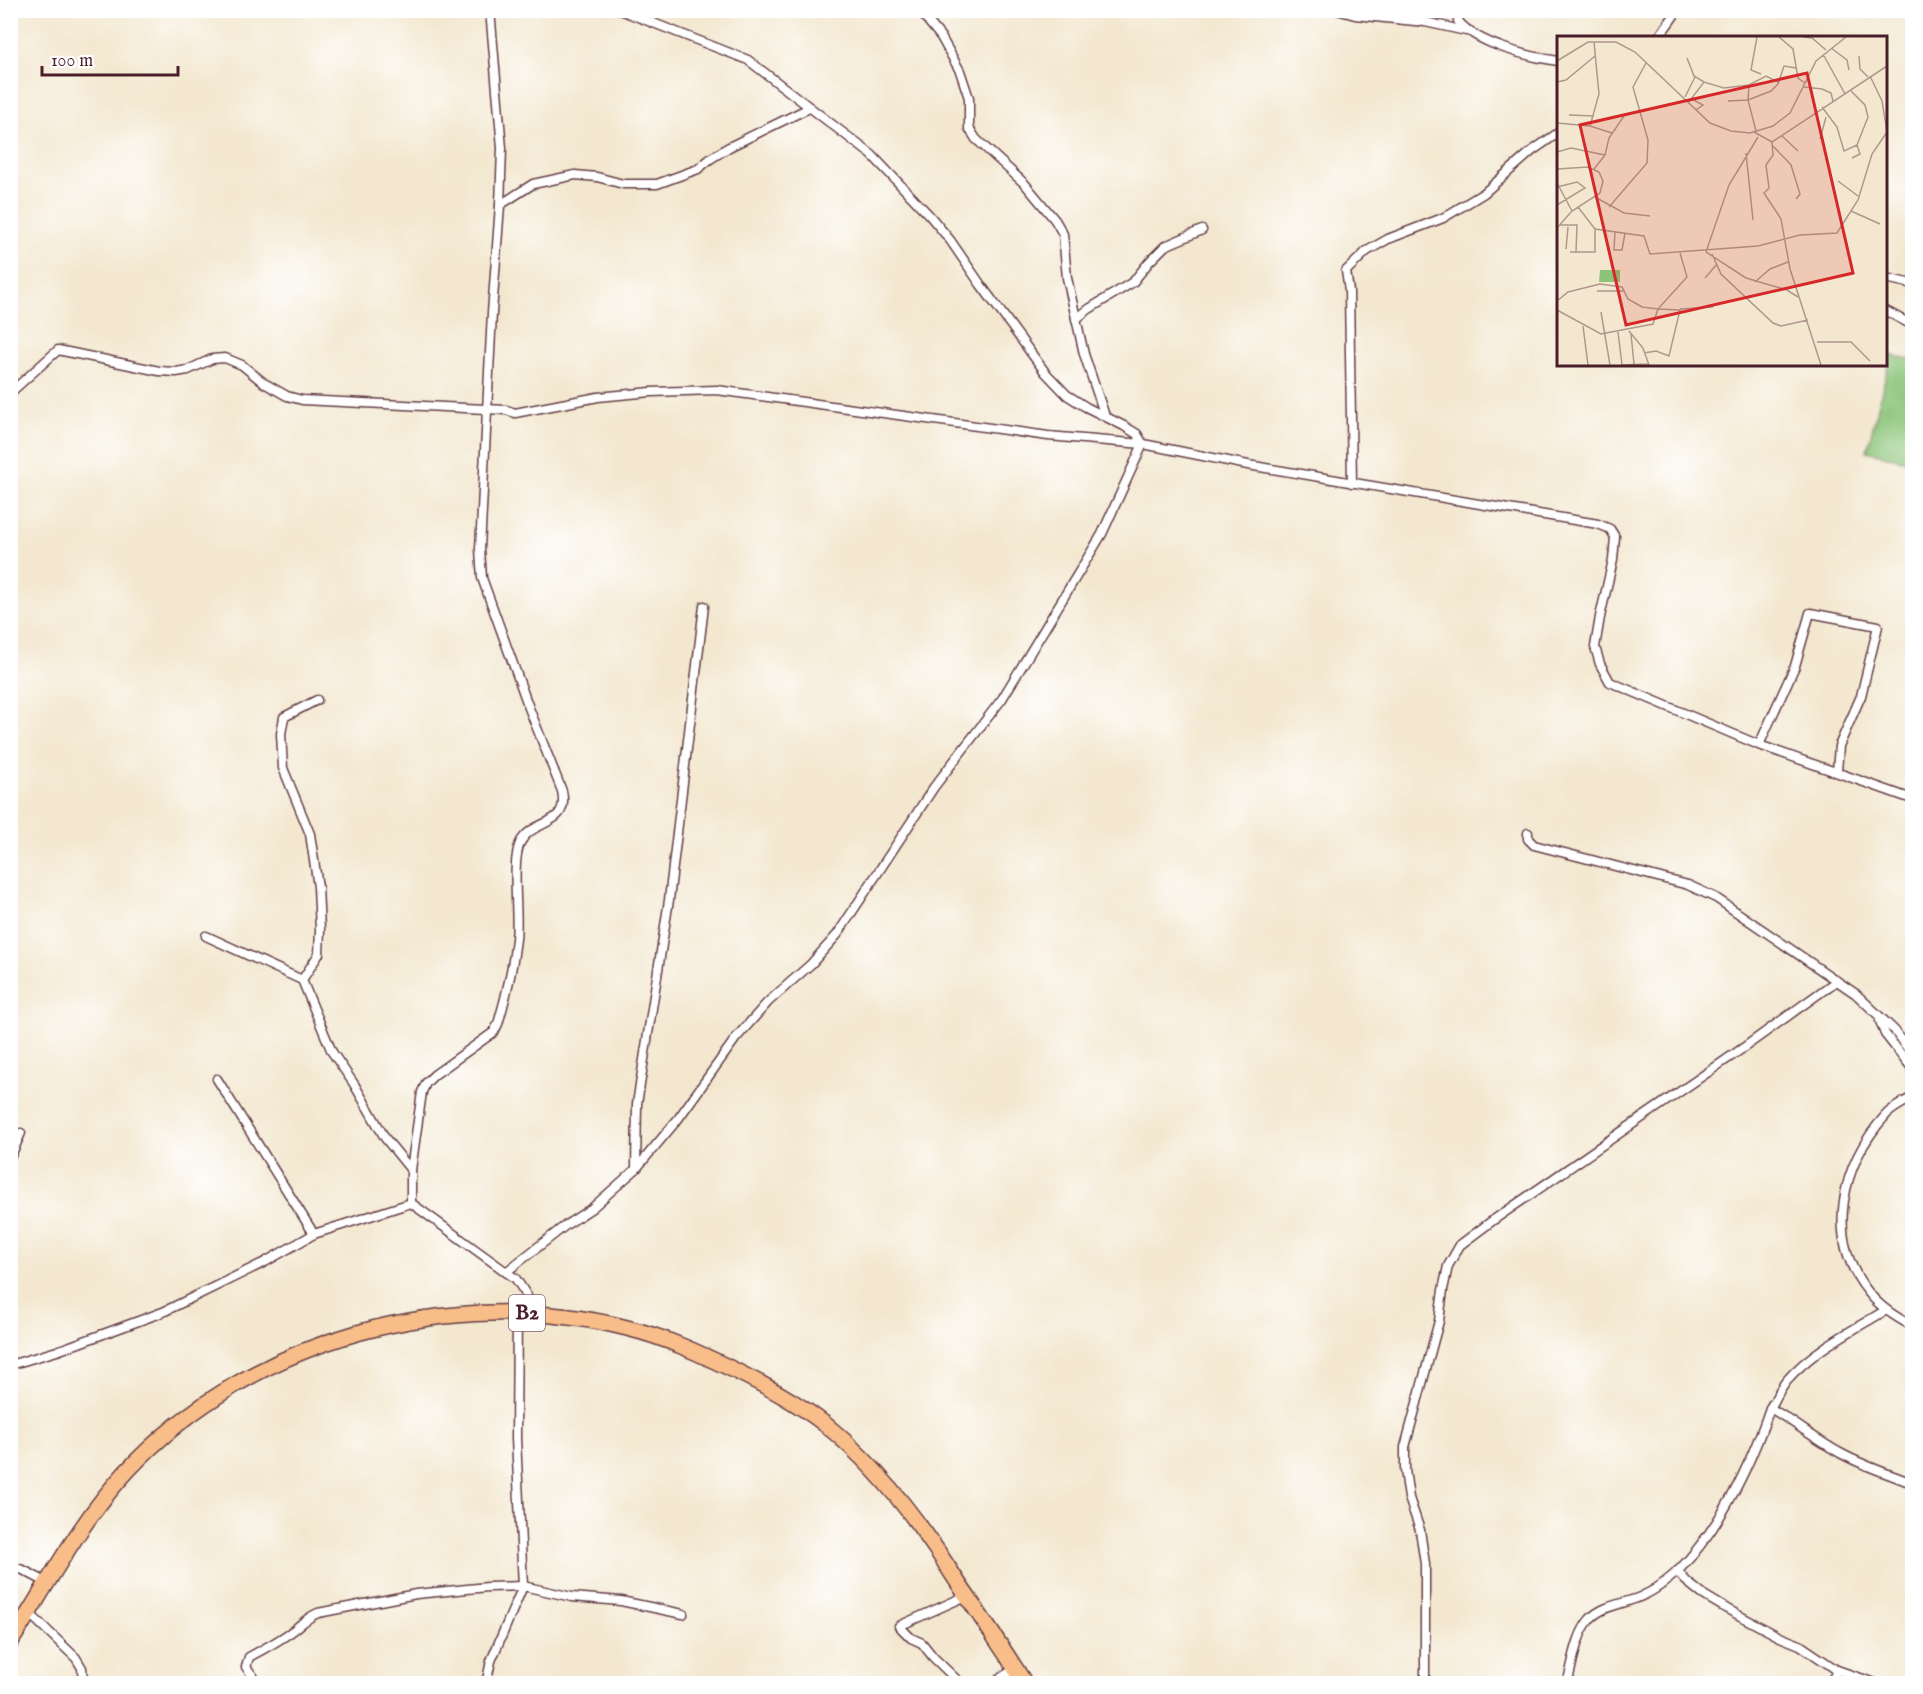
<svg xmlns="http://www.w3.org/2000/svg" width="1923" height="1694" viewBox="0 0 1923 1694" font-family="'IM FELL English',serif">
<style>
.garden{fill:#8bc478;stroke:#6a7252;stroke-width:1.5}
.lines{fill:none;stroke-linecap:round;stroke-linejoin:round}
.street-casing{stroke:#633d44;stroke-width:11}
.highway-casing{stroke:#633d44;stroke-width:18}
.street{stroke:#fff;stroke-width:8}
.highway{stroke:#f8bd89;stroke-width:15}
.labels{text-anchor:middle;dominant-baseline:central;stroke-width:5;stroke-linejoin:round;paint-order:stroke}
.shield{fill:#fff;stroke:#80626b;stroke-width:1.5}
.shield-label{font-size:21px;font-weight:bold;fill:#4a1f2b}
.inset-road{fill:none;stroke:#af978d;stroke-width:1.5}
.view{fill:#d62828;fill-opacity:0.15;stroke:#d62828;stroke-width:3}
.inset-edge{fill:none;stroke:#4a1f2b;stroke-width:3}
</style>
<rect width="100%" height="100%" fill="#fff"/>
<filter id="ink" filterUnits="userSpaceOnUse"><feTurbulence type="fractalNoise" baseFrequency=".0167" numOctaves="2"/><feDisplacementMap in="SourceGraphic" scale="12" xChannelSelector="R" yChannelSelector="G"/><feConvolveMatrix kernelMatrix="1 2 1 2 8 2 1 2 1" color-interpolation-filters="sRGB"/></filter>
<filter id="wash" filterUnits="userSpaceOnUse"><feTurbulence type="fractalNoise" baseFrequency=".008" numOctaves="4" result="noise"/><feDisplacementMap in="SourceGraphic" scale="24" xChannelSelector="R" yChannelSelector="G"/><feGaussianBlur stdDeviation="1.35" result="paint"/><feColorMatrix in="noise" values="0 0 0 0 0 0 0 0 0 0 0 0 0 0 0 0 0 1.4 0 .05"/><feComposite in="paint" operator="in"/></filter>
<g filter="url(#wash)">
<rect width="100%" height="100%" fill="#f3e7cf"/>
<!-- garden -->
<path class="garden" d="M1891,355L1912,360V462L1867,451Z"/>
</g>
<g filter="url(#ink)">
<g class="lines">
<!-- street casing -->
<g class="street-casing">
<g id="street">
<path d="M490,10L502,148L500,205L492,313L480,549L482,578L529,708L562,791C570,828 532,818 520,843C511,863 519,914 516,939C513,967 506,997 498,1024L494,1032L434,1075L426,1083L422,1092L411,1170V1203L516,1279L527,1296L532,1313"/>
<path d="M919,10L941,37L960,71L969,98V128L976,139L1025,184L1055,220L1063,234L1067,278L1084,354L1105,416"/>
<path d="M1309,10H1329"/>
<path d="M1337,10L1355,15L1425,22L1466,31"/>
<path d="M1459,10L1458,21C1477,44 1529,57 1558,61"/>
<path d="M1658,38L1678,10"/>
<path d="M500,205L533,184L575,175L597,177L623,184H657L698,169L710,159L729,147L809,108"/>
<path d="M1886,278L1912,284"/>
<path d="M1886,311L1912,325"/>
<path d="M1076,319L1089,309L1133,282L1149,262L1165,246L1202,230"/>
<path d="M10,393L58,350L159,371L176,372L188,370L212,359L225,358L242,365L264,383L287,396L302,400L506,410L515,413L598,397L651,392L717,390L1048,436L1143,444L1248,465L1598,524L1610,529L1615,537L1613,560L1600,617L1595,647L1600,664L1610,682L1759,745L1912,799"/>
<path d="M1352,483L1349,291L1346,271L1367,251L1388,239L1443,218L1484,193L1532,151L1558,133"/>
<path d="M317,700L284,717L281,734L283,768L310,834L318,887L320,930L319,954L302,980L332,1052L354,1084L385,1138L411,1170"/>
<path d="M1759,745L1795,666L1810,613L1878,626L1861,696L1839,746L1837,771"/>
<path d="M1528,833V839L1534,845L1688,885L1716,898L1856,994L1894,1030L1912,1054"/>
<path d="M206,936L302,980"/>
<path d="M1880,1021L1885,1034L1912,1068"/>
<path d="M217,1079L314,1234"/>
<path d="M1912,1097C1904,1103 1892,1108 1886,1115C1841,1165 1824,1238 1869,1293C1881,1308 1896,1317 1912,1326"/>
<path d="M10,1158L21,1133"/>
<path d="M636,1169L637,1104L669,900L704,606"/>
<path d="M506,1272L566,1225L592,1208L636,1169L678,1119L736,1038L768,1002L811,964L837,935L934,787L1002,699L1102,534L1143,444L1137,434L1124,426L1086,407L1067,395L1045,372L981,285L950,240L930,216L872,155L748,60L620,10"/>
<path d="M1886,1310C1852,1331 1813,1350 1787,1380C1780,1388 1776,1399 1770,1408C1795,1422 1817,1441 1842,1454C1864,1466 1889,1474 1912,1483"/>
<path d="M10,1365L57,1351L163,1312L265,1262L314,1234L411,1203"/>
<path d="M10,1566L23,1570L46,1582"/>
<path d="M1677,1571L1686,1581L1702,1594L1727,1609L1780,1637L1800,1645L1837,1670L1878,1684"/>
<path d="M29,1613L76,1658L82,1668L83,1684"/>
<path d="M259,1684L246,1667L249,1657C264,1649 277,1642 291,1632C301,1625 306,1618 318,1613L416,1594L488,1587L523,1586L572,1597L621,1601L683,1614"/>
<path d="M486,1684L491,1661L523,1586L516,1438L517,1313"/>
<path d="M961,1684L933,1657L922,1643L911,1638L899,1626L966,1596"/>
<path d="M991,1684L1016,1668"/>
<path d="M1425,1684V1564L1420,1530L1409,1498L1405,1470V1447L1439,1321L1443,1290L1448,1266L1460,1245L1492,1221L1746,1046L1835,982"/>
<path d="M1567,1684C1573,1663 1576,1635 1590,1619C1604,1604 1627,1604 1644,1595C1656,1590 1669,1579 1678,1571C1722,1526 1750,1466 1770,1408"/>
<path d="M1830,1684L1837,1670"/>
</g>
</g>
<!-- highway casing -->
<g class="highway-casing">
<path id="highway" d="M10,1643C48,1584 79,1522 128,1470C253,1337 451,1284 627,1328C665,1337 701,1354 736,1371C768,1387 798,1403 826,1425C869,1460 907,1506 938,1552C948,1567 957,1582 967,1596C986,1625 1007,1654 1025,1684"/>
</g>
<!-- street -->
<use href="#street" class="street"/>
<!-- highway -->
<use href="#highway" class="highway"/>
</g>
</g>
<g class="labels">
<!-- shield labels -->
<rect class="shield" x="509" y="1295" width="36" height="36" rx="4.5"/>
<g class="shield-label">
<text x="527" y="1313">B2</text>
</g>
</g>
<!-- overview -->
<g transform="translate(1557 36)">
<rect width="330" height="330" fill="#f3e7cf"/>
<path d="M43,234H63V246H42Z" fill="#8bc478"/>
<path class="inset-road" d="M200,1L194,34L204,38M222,1L236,13L241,42L248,47M246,1L255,2L269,14M274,12L290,24L292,34M266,18L288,58M302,20L303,33L311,41M130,22L137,40L147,46M0,25L31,6H59L78,16L153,87L174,95L193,97L216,90L233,77L259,25L289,1M0,46L9,44L38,20M192,49L191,64L199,95M247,51L265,53L274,57L276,65M294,55L308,69L311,81L300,109L303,118L295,122M128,61L138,41M135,63L146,69L139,74M171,65L191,64L214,55L221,48L227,30L239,32M131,67L147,46L167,52L192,49L209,40L221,46M265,71L280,91L287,115L300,109M16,79H12L37,80M0,87L33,90L55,97M33,90L42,58L37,6M197,96L215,106L216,119L209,129L212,152L207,157L224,183L233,233L264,329M225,100L241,115M201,101L172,149L149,216L189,242L230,254L241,261M263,103L269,81M215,106L330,30M216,110L234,129L243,158L239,163M0,116L14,112L48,119L37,133M189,117L196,184M48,119L52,102L67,80M0,133L31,131L42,136L46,145L43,157L15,175L0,192M281,145L301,160M0,147L15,175M0,151L20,146L28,152L0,169M38,161L67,177L93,180M21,171L38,193L87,200L93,218L201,210L243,199L280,197L301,164L315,118L330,96L325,65L313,40M52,171L90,127L91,104L76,51L89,27M294,175L323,188M2,189H20L19,216M58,196L57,214H65L68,197M9,213L11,191M13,216H38V193M155,218L164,238L216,287L224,290L251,284M148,242L160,228M198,246L213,233L231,226M40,255H68M0,265L11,256L43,248L65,251L71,263L85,271L101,273L130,241L123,217M123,273L156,271M0,274L44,298L96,288L101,273L123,274L112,320L99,315L87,317M44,276L53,329M26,290L31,329M72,295L86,312L92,329M61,296L65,329M74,298L77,328M260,306H294L313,325M64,329L91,328"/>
<path class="view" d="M250,37L296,237L69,289L23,89Z"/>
<rect width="330" height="330" class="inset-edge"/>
</g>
<!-- margin -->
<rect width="1923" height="1694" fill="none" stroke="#fff" stroke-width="36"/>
<!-- scale -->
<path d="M42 66v9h136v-9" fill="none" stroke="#4a1f2b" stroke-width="3"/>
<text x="51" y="66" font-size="18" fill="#4a1f2b" stroke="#ffffff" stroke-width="4.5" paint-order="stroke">100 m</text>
</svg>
